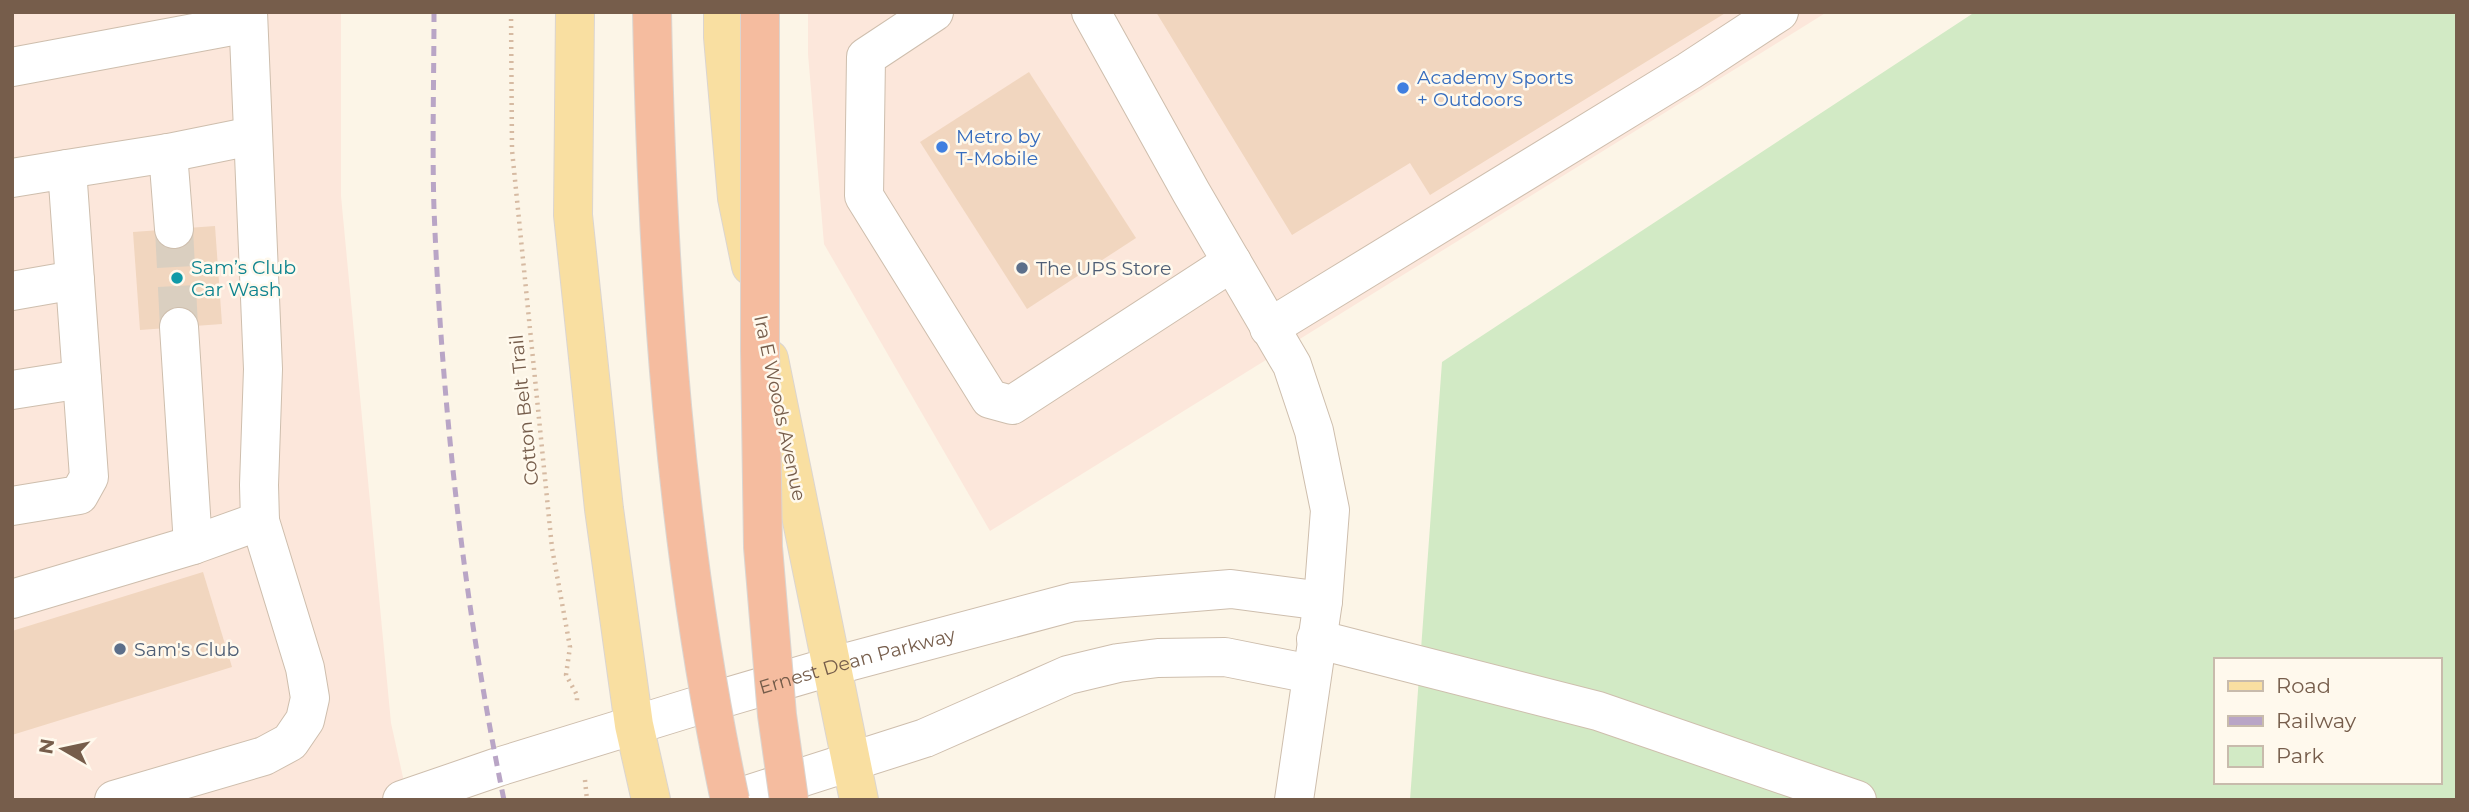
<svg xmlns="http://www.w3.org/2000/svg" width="2469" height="812" viewBox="0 0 2469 812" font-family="Montserrat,sans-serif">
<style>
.commercial{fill:#fce7db}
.green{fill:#d2eac5;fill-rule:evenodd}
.building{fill:#f1d6bf}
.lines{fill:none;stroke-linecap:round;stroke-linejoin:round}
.minor-tunnel{stroke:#dacfc0;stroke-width:38;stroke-dasharray:38 19;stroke-linecap:butt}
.minor-casing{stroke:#cebead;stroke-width:40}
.major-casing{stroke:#dbd5d0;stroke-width:40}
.path{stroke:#d6baa2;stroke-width:4.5;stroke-dasharray:2 5;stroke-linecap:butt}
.minor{stroke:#fff;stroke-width:38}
.major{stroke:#f9dfa1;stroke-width:38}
.rail{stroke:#b9a5c6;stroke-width:5;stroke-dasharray:10 7;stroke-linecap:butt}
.highway-bridge-casing{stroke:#dbd5d0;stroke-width:40;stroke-linecap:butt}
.highway-bridge{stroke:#f5bc9f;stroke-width:38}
.shop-dot{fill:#3f7fe0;stroke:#fff9ed;stroke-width:2.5}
.service-dot{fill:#5c6f8a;stroke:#fff9ed;stroke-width:2.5}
.culture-dot{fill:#0f9aa8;stroke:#fff9ed;stroke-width:2.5}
.labels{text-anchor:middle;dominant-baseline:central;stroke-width:5;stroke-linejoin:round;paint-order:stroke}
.shop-label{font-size:19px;fill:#366cbe;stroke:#fff9ed;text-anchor:start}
.culture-label{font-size:19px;fill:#0d838f;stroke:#fff9ed;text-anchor:start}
.service-label{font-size:19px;fill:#4e5e75;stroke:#fff9ed;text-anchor:start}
.street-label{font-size:19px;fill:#765d4b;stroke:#fff9ed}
</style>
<rect width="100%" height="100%" fill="#fcf5e7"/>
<!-- commercial -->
<g class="commercial">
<path d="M12,12H341V196L391,723L408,800H12Z"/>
<path d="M808,12H1827L990,531L824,244L808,54Z"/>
</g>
<!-- green -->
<path class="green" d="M1975,12H2457V800H1410L1442,362ZM2215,660H2439V782H2215Z"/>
<!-- building -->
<g class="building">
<path d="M1156,12H1727L1430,195L1410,163L1292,235Z"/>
<path d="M1029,72L1136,238L1027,309L920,142Z"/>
<path d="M215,226L222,324L140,330L133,232Z"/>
<path d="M203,572L232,667L12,735V631Z"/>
</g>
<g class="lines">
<!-- minor-tunnel -->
<path class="minor-tunnel" d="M174,229L179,327"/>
<!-- minor casing -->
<g class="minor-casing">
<g id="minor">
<path d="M934,12L866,57L864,196L990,399L1012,405L1232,262"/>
<path d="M1091,12L1191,192L1292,365L1314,431L1330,510L1323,601L1294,800"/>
<path d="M12,67L248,23"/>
<path d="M168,153L174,229"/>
<path d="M67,169L168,153L252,136"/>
<path d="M12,178L67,169L89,477L79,495L12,506"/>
<path d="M12,291L75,280"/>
<path d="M179,327L193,545"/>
<path d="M1269,328L1689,71L1779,12"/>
<path d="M12,390L82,379"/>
<path d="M12,599L193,545L260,521L259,485L263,369L248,12"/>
<path d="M1316,639L1598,711L1857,800"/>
<path d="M114,800L264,756L290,742L305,720L310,698L305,668L260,521"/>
<path id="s1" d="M402,800L498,767L693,707L833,666L1073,602L1231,589L1323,601"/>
<path d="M731,800L925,738L1068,675L1118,663L1158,658L1225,657L1311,674"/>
</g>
</g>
<!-- major casing -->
<g class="major-casing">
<g id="major">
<path d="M575,12L573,215L604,509L634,725L651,800"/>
<path d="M723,12V37L737,198L751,266"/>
<path d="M769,359L859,800"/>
</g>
</g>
<!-- path -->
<g class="path">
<path d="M511,12L512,150L552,548L570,647L566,675L577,695V701"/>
<path d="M585,780L587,800"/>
</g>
<!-- minor -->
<use href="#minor" class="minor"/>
<!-- major -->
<use href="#major" class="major"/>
<!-- rail -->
<path class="rail" d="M434,12C434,78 432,144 434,209C442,407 464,606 504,800"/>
<!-- highway-bridge casing -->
<g class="highway-bridge-casing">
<g id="highway-bridge">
<path d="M652,12C657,276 675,542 730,800"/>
<path d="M760,12V350L763,547L777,715L789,800"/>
</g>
</g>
<!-- highway-bridge -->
<use href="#highway-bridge" class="highway-bridge"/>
</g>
<!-- markers -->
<g class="shop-dot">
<circle cx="1403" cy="88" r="7"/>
<circle cx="942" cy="147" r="7"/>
</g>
<g class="service-dot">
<circle cx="1022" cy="268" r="7"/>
<circle cx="120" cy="649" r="7"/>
</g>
<circle class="culture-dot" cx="177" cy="278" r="7"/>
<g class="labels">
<!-- shop labels -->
<g class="shop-label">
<text x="1417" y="77">Academy Sports<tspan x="1417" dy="22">+ Outdoors</tspan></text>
<text x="956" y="136">Metro by<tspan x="956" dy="22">T-Mobile</tspan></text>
</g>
<!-- culture labels -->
<g class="culture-label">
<text x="191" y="267">Sam’s Club<tspan x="191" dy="22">Car Wash</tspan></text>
</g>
<!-- service labels -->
<g class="service-label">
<text x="1036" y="268">The UPS Store</text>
<text x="134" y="649">Sam's Club</text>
</g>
<!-- street labels -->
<g class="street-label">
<text transform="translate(780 408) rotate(78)">Ira E Woods Avenue</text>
<text transform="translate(524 410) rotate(-96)">Cotton Belt Trail</text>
<text stroke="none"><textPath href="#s1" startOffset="476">Ernest Dean Parkway</textPath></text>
</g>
</g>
<!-- border -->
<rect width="2469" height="812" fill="none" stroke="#765d4b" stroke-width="28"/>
<!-- legend -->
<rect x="2214" y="658" width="228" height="126" fill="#fff9ed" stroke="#c8bbac" stroke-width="2"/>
<rect x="2228" y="681" width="35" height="10" fill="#f9dfa1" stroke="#c8bbac" stroke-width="2"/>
<text x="2276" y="693" font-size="21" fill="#765d4b">Road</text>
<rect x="2228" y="716" width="35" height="10" fill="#b9a5c6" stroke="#c8bbac" stroke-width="2"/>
<text x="2276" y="728" font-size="21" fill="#765d4b">Railway</text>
<rect x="2228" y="746" width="35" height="21" fill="#d2eac5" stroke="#c8bbac" stroke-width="2"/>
<text x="2276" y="763" font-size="21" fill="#765d4b">Park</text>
<!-- north arrow -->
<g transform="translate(63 749) rotate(279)" stroke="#fff9ed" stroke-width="5" paint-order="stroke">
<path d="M0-5L12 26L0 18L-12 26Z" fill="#765d4b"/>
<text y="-10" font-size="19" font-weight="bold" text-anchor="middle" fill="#765d4b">N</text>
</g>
</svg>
